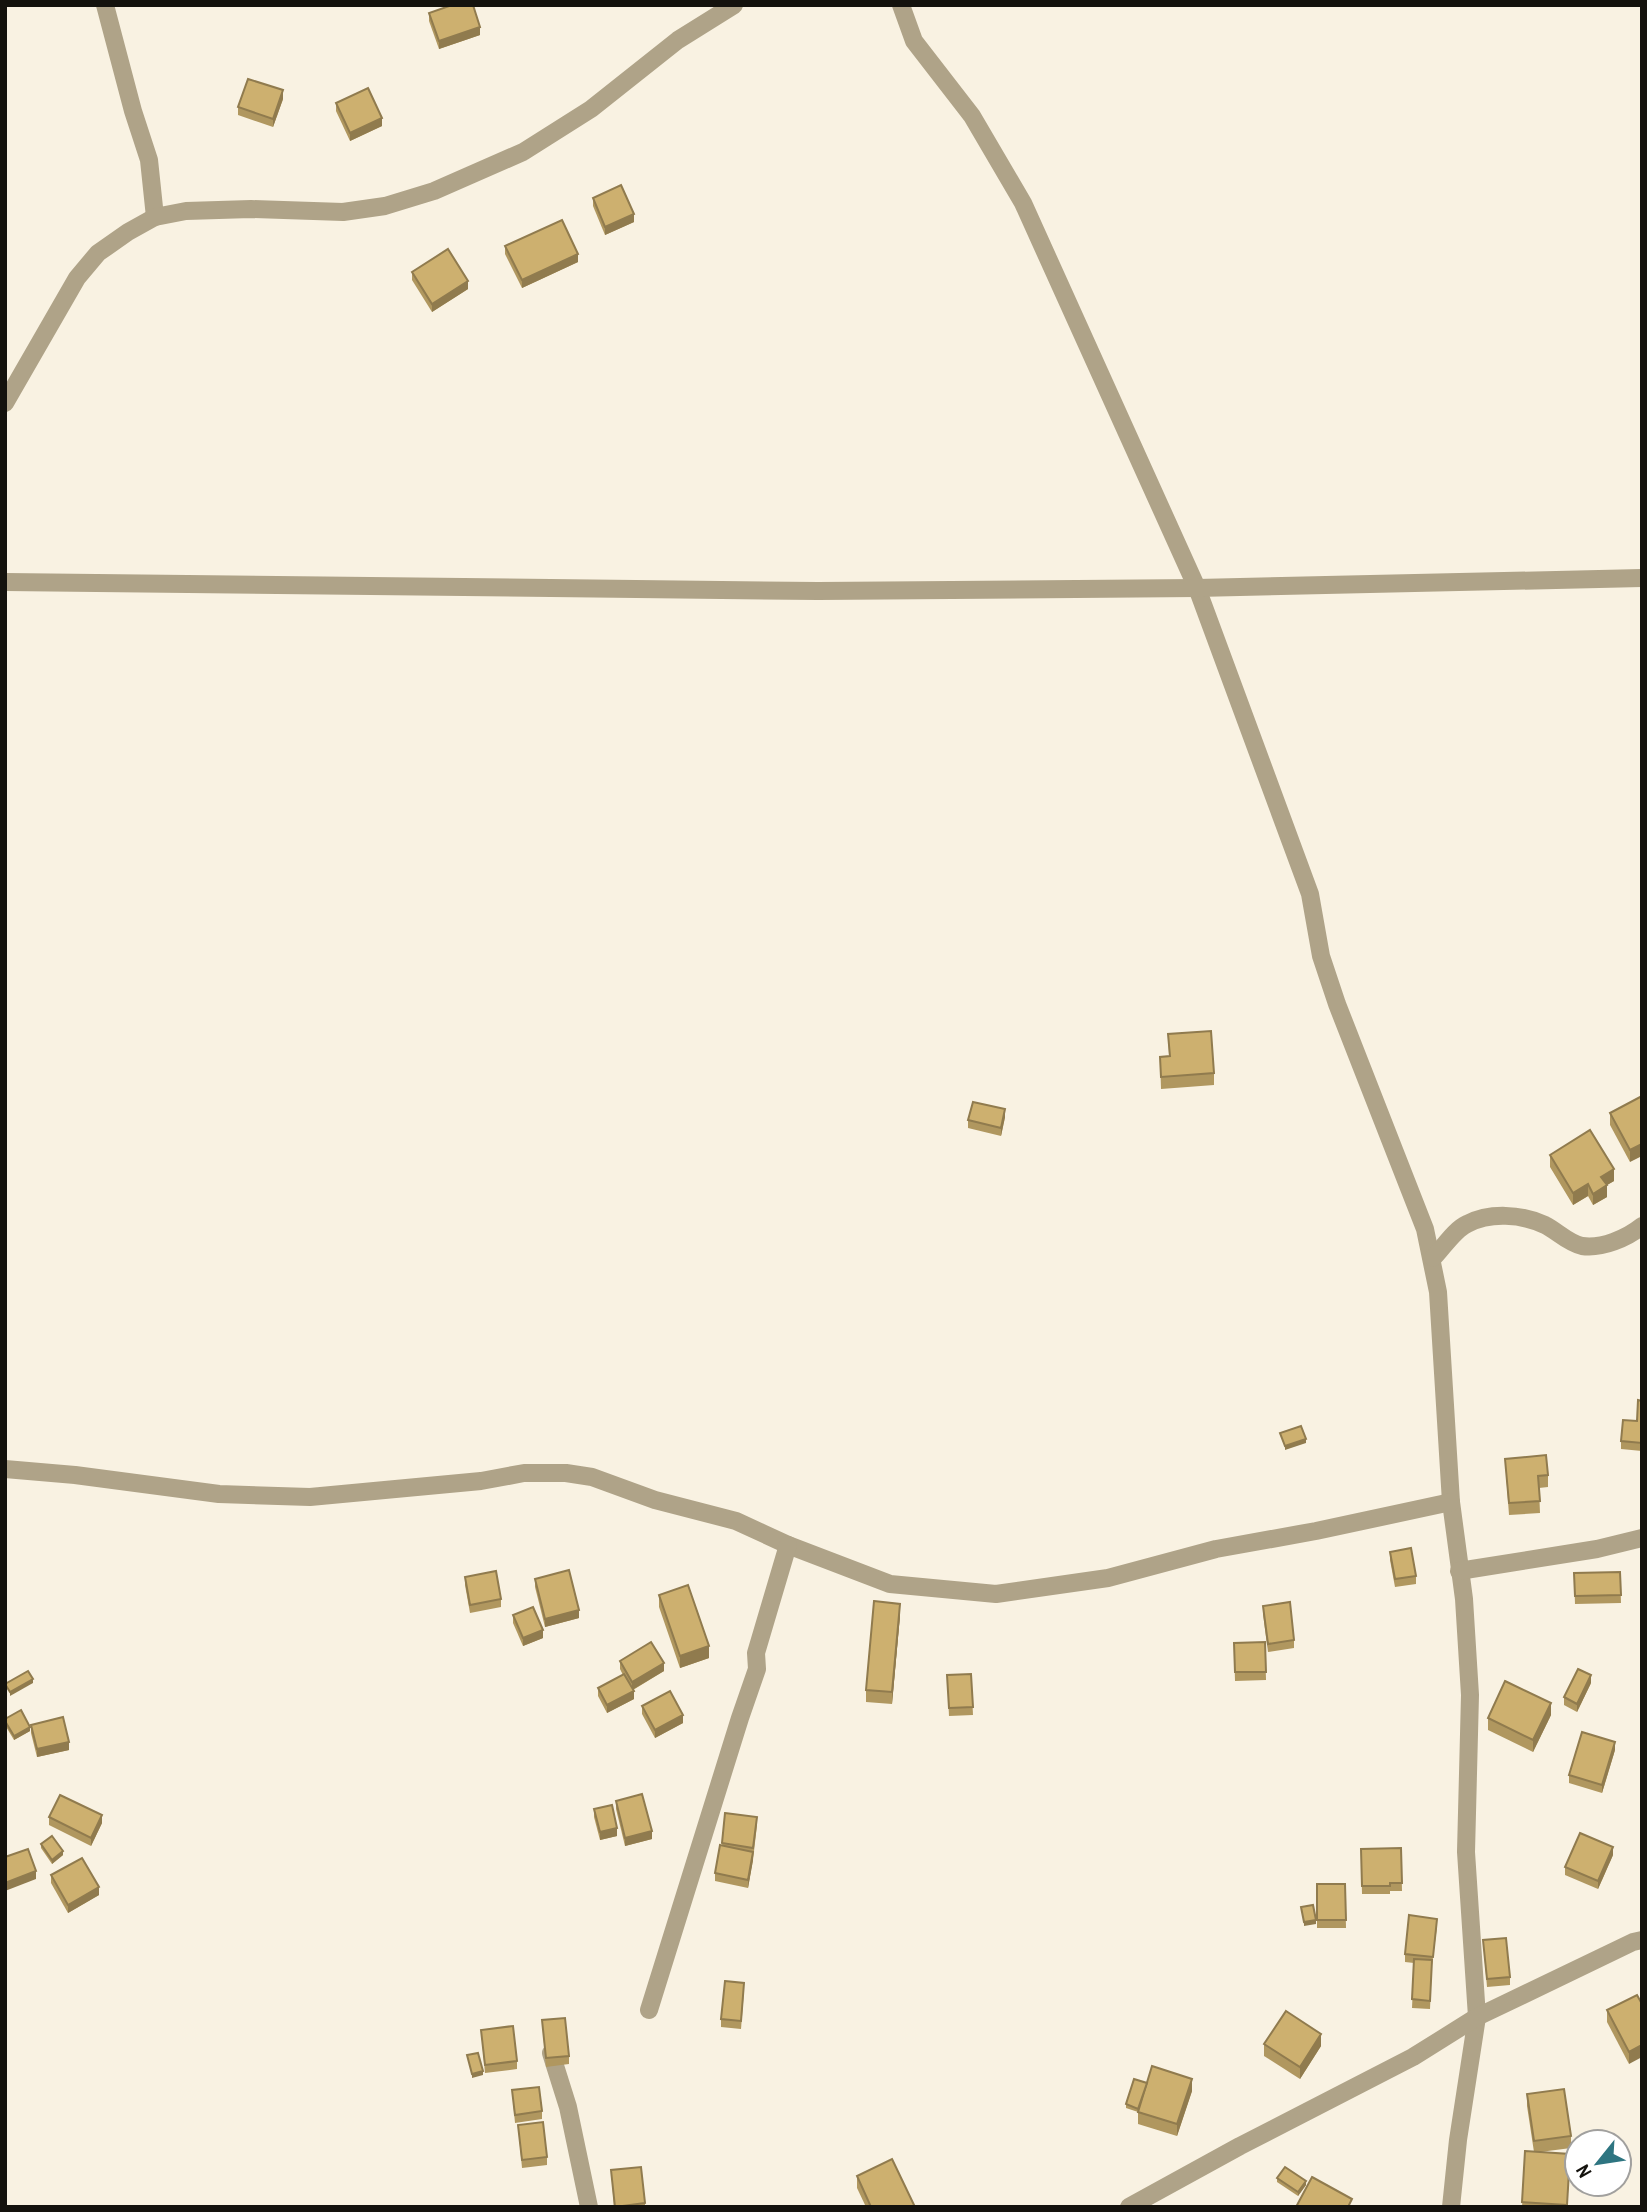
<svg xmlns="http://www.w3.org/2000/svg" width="1647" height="2212" viewBox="0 0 1647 2212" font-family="'Archivo Narrow',sans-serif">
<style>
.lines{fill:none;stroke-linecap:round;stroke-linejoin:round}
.minor{stroke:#afa388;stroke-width:18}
.wall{fill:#b0975f}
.shaded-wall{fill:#907b4e}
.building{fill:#cdb06f;stroke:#907b4e;stroke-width:2}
</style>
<rect width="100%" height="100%" fill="#f9f2e2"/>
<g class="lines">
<!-- minor -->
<g class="minor">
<path d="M105,5L133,111L149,160L155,217"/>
<path d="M901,5L914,41L972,116L1023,203L1197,588L1310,894L1321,956L1337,1004L1425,1229L1438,1292L1451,1502L1464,1599L1470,1695L1466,1852L1477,2017L1458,2140L1451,2207"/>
<path d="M5,403L77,278L98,253L128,232L155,217L186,211L251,209L343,212L385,206L434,191L523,152L591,109L678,40L734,5"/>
<path d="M5,582L818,591L1197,588L1642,578"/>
<path d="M1433,1258C1443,1248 1454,1230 1467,1224C1490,1212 1521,1214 1545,1225C1557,1231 1568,1243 1582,1246C1602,1249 1627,1238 1642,1226"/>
<path d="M5,1469L75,1475L219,1494L310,1497L481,1481L524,1473H566L592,1477L655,1500L736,1521L788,1545L890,1584L996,1594L1108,1578L1216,1549L1316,1531L1451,1502"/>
<path d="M1459,1571L1597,1549L1642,1538"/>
<path d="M649,2010L740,1718L757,1669L756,1653L788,1545"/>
<path d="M551,2053L568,2107L589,2207"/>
<path d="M1129,2207L1240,2146L1413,2057L1477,2017L1633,1942L1642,1940"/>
</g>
</g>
<!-- wall -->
<g class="wall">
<path d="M429,13L480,35L439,49L429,21Z"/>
<path d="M283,99L273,127L238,115V107Z"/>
<path d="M336,103L382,126L350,141L336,111Z"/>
<path d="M593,198L634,222L605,235L593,206Z"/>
<path d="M505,246L578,262L522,288L505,254Z"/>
<path d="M412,272L468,289L432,312L412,280Z"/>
<path d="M1168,1034L1214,1073V1085L1161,1089L1160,1057L1169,1056Z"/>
<path d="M1642,1096L1630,1162L1610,1125V1113Z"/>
<path d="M1005,1117L1001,1136L968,1128V1120Z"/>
<path d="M1550,1155L1614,1181L1607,1185V1197L1593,1205L1588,1196L1573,1205L1550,1167Z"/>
<path d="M1642,1401V1451L1621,1449V1441L1637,1421Z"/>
<path d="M1505,1459L1548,1475V1487L1539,1488L1540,1513L1509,1515Z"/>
<path d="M1390,1552L1416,1576V1584L1395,1587L1390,1560Z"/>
<path d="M1620,1572L1621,1603L1575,1604L1574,1573Z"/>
<path d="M465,1577L501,1599V1607L470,1613L465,1585Z"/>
<path d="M535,1579L579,1618L545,1627L535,1587Z"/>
<path d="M659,1595L709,1658L680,1668L659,1607Z"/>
<path d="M1263,1606L1294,1640V1648L1268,1652L1263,1614Z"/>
<path d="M513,1615L543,1638L523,1646L513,1623Z"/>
<path d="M900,1616L892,1704L866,1702V1690Z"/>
<path d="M1265,1642L1266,1680L1235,1681L1234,1643Z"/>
<path d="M620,1661L664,1671L633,1690L634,1699L607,1713L598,1696V1688L623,1675L620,1669Z"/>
<path d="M971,1674L973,1715L949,1716L947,1675Z"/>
<path d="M1591,1683L1577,1712L1564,1705V1697Z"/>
<path d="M642,1706L683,1723L655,1738L642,1714Z"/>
<path d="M1551,1715L1533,1752L1488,1730V1718Z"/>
<path d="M5,1719L30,1731L14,1740L5,1725Z"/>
<path d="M31,1725L69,1750L37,1757L31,1733Z"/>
<path d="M1615,1750L1602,1793L1569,1783V1775Z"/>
<path d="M616,1801L652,1839L625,1846L616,1809Z"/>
<path d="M594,1809L617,1836L600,1840L594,1817Z"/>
<path d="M725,1813L757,1825L753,1860L748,1888L715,1881V1873L722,1846Z"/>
<path d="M49,1817L102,1823L91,1846L49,1825Z"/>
<path d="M41,1844L63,1855L52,1864L41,1848Z"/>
<path d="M1401,1848L1402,1891H1390V1894H1362L1361,1849Z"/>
<path d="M1613,1855L1598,1889L1565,1875V1867Z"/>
<path d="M51,1875L99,1895L68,1913L51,1883Z"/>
<path d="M1317,1884H1345L1346,1928H1317Z"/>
<path d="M1437,1927L1432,1965L1430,2009L1412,2008L1414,1963L1405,1962V1954Z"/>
<path d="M1483,1940L1510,1977V1985L1487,1987Z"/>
<path d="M744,1991L741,2029L721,2027V2019Z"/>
<path d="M1642,2004L1629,2064L1607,2022V2010Z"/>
<path d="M542,2020L569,2056V2064L546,2067Z"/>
<path d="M481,2030L517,2061V2069L485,2073Z"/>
<path d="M1264,2044L1321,2046L1300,2079L1264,2056Z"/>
<path d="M1147,2083L1192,2091L1177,2136L1138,2124V2112L1126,2108V2104Z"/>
<path d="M512,2090L542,2111V2119L515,2123Z"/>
<path d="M1527,2094L1571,2136V2148L1540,2152L1570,2166L1567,2207H1522L1525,2151L1534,2152L1527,2106Z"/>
<path d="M518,2125L547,2157V2165L522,2168Z"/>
<path d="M611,2170L645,2203V2207H614Z"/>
<path d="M857,2176L915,2207H866L857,2188Z"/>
<path d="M1277,2178L1306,2185L1298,2196L1277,2182Z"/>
</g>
<!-- shaded-wall -->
<g class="shaded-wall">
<path d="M480,27V35L439,49V41Z"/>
<path d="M283,90V99L273,127V119Z"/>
<path d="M382,118V126L350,141V133Z"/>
<path d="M634,214V222L605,235V227Z"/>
<path d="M578,254V262L522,288V280Z"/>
<path d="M468,281V289L432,312V304Z"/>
<path d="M1005,1109V1117L1001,1136V1128Z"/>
<path d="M1642,1144V1156L1630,1162V1150Z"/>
<path d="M1614,1169V1181L1607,1185V1197L1593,1205V1194L1601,1177Z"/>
<path d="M1588,1184V1196L1573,1205V1193Z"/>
<path d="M1306,1439V1443L1285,1450V1446Z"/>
<path d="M900,1604V1616L892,1704V1692Z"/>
<path d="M579,1610V1618L545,1627V1619Z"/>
<path d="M543,1630V1638L523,1646V1638Z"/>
<path d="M709,1646V1658L680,1668V1656Z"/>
<path d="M664,1663V1671L632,1690V1682Z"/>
<path d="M1591,1675V1683L1577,1712V1704Z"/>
<path d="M33,1679V1683L10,1696V1692Z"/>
<path d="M634,1691V1699L607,1713V1705Z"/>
<path d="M1551,1703V1715L1533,1752V1740Z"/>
<path d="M683,1715V1723L655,1738V1730Z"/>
<path d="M30,1727V1731L14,1740V1736Z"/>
<path d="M69,1742V1750L37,1757V1749Z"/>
<path d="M1615,1742V1750L1602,1793V1785Z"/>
<path d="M102,1815V1823L91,1846V1838Z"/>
<path d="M617,1828V1836L600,1840V1832Z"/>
<path d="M652,1831V1839L625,1846V1838Z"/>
<path d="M1613,1847V1855L1598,1889V1881Z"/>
<path d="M63,1851V1855L52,1864V1860Z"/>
<path d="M753,1852V1860L748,1888V1880Z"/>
<path d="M36,1871V1879L5,1891V1883Z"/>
<path d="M99,1887V1895L68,1913V1905Z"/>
<path d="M1316,1920V1924L1304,1926V1922Z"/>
<path d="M1321,2034V2046L1300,2079V2067Z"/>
<path d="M1642,2045V2057L1629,2064V2052Z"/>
<path d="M483,2071V2075L472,2078V2074Z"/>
<path d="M1192,2079V2091L1177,2136V2124Z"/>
<path d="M1306,2181V2185L1298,2196V2192Z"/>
</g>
<!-- building -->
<g class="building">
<path d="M452,5H473L480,27L439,41L429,13Z"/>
<path d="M248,79L283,90L273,119L238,107Z"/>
<path d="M368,88L382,118L350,133L336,103Z"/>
<path d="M621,185L634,214L605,227L593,198Z"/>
<path d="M562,220L578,254L522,280L505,246Z"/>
<path d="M448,249L468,281L432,304L412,272Z"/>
<path d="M1211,1031L1214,1073L1161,1077L1160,1057L1170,1056L1168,1034Z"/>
<path d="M1642,1096V1144L1630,1150L1610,1113Z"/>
<path d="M973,1102L1005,1109L1001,1128L968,1120Z"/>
<path d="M1590,1130L1614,1169L1601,1177L1607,1185L1593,1194L1588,1184L1573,1193L1550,1155Z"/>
<path d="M1638,1400L1642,1401V1443L1621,1441L1623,1420L1637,1421Z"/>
<path d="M1301,1426L1306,1439L1285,1446L1280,1433Z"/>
<path d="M1546,1455L1548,1475L1538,1476L1540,1501L1509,1503L1505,1459Z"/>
<path d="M1411,1548L1416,1576L1395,1579L1390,1552Z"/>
<path d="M569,1570L579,1610L545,1619L535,1579Z"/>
<path d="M496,1571L501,1599L470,1605L465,1577Z"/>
<path d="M1620,1572L1621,1595L1575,1596L1574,1573Z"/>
<path d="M688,1585L709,1646L680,1656L659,1595Z"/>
<path d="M874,1601L900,1604L892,1692L866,1690Z"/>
<path d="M1290,1602L1294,1640L1268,1644L1263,1606Z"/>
<path d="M533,1607L543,1630L523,1638L513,1615Z"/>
<path d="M651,1642L664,1663L632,1682L620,1661Z"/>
<path d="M1265,1642L1266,1672H1235L1234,1643Z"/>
<path d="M1578,1669L1591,1675L1577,1704L1564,1697Z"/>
<path d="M28,1671L33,1679L10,1692L5,1684Z"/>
<path d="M624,1674L634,1691L607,1705L598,1688Z"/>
<path d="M971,1674L973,1707L949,1708L947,1675Z"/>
<path d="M1505,1681L1551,1703L1533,1740L1488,1718Z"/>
<path d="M670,1691L683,1715L655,1730L642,1706Z"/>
<path d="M21,1710L30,1727L14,1736L5,1721V1719Z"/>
<path d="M63,1717L69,1742L37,1749L31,1725Z"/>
<path d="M1582,1732L1615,1742L1602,1785L1569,1775Z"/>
<path d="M642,1794L652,1831L625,1838L616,1801Z"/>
<path d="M60,1795L102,1815L91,1838L49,1817Z"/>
<path d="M612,1805L617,1828L600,1832L594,1809Z"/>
<path d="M725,1813L757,1817L753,1848L722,1843Z"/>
<path d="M1580,1833L1613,1847L1598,1881L1565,1867Z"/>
<path d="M52,1836L63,1851L52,1860L41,1844Z"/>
<path d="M720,1845L753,1852L748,1880L715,1873Z"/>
<path d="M1401,1848L1402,1883H1390V1886H1362L1361,1849Z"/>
<path d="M28,1849L36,1871L5,1883V1857Z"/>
<path d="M82,1858L99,1887L68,1905L51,1875Z"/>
<path d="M1317,1884H1345L1346,1920H1317Z"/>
<path d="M1313,1905L1316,1920L1304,1922L1301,1907Z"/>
<path d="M1409,1915L1437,1919L1433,1957L1405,1954Z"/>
<path d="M1506,1938L1510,1977L1487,1979L1483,1940Z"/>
<path d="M1414,1959L1432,1960L1430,2001L1412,1999Z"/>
<path d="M725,1981L744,1983L741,2021L721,2019Z"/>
<path d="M1637,1995L1642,2004V2045L1629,2052L1607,2010Z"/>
<path d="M1286,2011L1321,2034L1300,2067L1264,2044Z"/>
<path d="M565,2018L569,2056L546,2058L542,2020Z"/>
<path d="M513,2026L517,2061L485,2065L481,2030Z"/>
<path d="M478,2053L483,2071L472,2074L467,2055Z"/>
<path d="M1152,2066L1192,2079L1177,2124L1138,2112Z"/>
<path d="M1134,2079L1147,2083L1138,2109L1126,2104Z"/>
<path d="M539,2087L542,2111L515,2115L512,2090Z"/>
<path d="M1564,2089L1571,2136L1534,2141L1527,2094Z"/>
<path d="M543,2122L547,2157L522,2160L518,2125Z"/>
<path d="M1525,2151L1570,2154L1567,2205L1522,2202Z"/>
<path d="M892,2159L915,2207H871L857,2176Z"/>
<path d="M641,2167L645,2203L615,2207L611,2170Z"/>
<path d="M1285,2167L1306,2181L1298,2192L1277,2178Z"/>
<path d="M1312,2177L1352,2199L1348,2207H1296Z"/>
</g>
<!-- border -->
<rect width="1647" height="2212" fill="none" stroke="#14120d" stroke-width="14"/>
<!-- north arrow -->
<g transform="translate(1598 2163) rotate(240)"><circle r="33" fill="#ffffff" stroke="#a1a09e" stroke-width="2"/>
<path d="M0-5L12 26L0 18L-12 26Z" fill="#2e7581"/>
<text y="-10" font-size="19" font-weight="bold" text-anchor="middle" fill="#14120d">N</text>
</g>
</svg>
